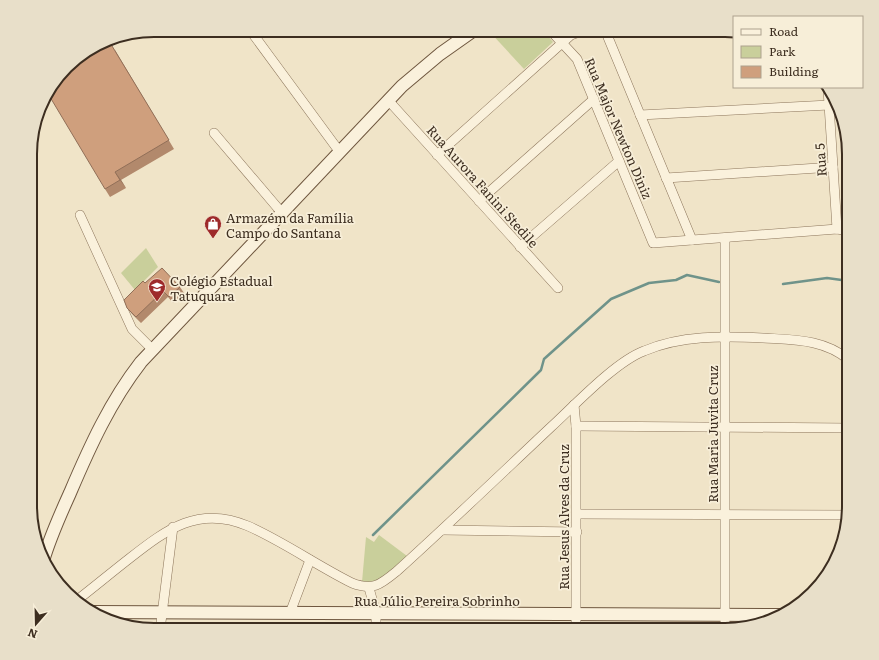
<svg xmlns="http://www.w3.org/2000/svg" width="879" height="660" viewBox="0 0 879 660" font-family="Literata,serif">
<style>
.green{fill:#c9cf9b}
.lines{fill:none;stroke-linecap:round;stroke-linejoin:round}
.stream{stroke:#6f938a;stroke-width:2.5}
.street-casing{stroke:#8d765c;stroke-width:10}
.secondary-casing{stroke:#6f573f;stroke-width:14}
.street{stroke:#faf1dc;stroke-width:9}
.secondary{stroke:#faf1dc;stroke-width:12}
.wall{fill:#b2896c}
.shaded-wall{fill:#916f58}
.building{fill:#cf9f7d;stroke:#916f58}
.labels{text-anchor:middle;dominant-baseline:central;stroke-width:3.5;stroke-linejoin:round;paint-order:stroke}
.street-label{font-size:13px;fill:#3d2e20;stroke:#f7eed8}
.poi-label{font-size:13px;fill:#3d2e20;stroke:#f7eed8;text-anchor:start}
.rim{fill:none;stroke:#3d2e20;stroke-width:2}
</style>
<rect width="100%" height="100%" fill="#f0e4c8"/>
<!-- green -->
<g class="green">
<path d="M488,30H543L553,42L524,69Z"/>
<path d="M146,248L158,267L135,290L121,273Z"/>
<path d="M379,535L407,556C395,567 381,585 362,582L366,537L374,542Z"/>
</g>
<g class="lines">
<!-- stream -->
<g class="stream">
<path d="M783,284L827,278L849,281"/>
<path d="M373,535L541,370L544,359L611,299L649,283L676,280L687,275L719,282"/>
</g>
<!-- street casing -->
<g class="street-casing">
<g id="street">
<path d="M250,30L339,151"/>
<path d="M550,30L577,59L653,243L837,229L849,231"/>
<path d="M605,30L692,240"/>
<path d="M828,89L837,229"/>
<path d="M388,100L558,288"/>
<path d="M640,115L829,105"/>
<path d="M214,133L282,213"/>
<path d="M437,155L571,35L582,31L622,30"/>
<path d="M666,178L833,167"/>
<path d="M479,201L594,99"/>
<path d="M80,215L132,329L152,349"/>
<path d="M725,238V630"/>
<path d="M520,247L619,161"/>
<path d="M574,405L576,426V630"/>
<path d="M576,426L849,428"/>
<path d="M577,514L849,515"/>
<path d="M442,530L577,532"/>
<path d="M369,588L376,613V630"/>
<path d="M76,601C94,587 112,572 130,558C167,529 199,505 248,526C284,542 316,565 352,583C373,591 380,585 397,571C449,524 500,475 551,427C575,405 615,362 644,351C681,335 724,336 763,338C794,340 824,339 849,360"/>
<path d="M290,613L310,560"/>
<path d="M160,630L173,527"/>
</g>
</g>
<!-- secondary casing -->
<g class="secondary-casing">
<g id="secondary">
<path d="M43,561C50,537 60,515 70,493C90,446 110,402 141,362L402,86L440,54L474,30"/>
<path d="M93,612L782,615"/>
</g>
</g>
<!-- street -->
<use href="#street" class="street"/>
<!-- secondary -->
<use href="#secondary" class="secondary"/>
</g>
<!-- wall -->
<g class="wall">
<path d="M115,50L174,149L121,180L126,188L110,197L105,189Z"/>
<path d="M145,283L180,287L184,293L173,303L168,297L141,323L132,314L127,308Z"/>
</g>
<!-- shaded-wall -->
<path class="shaded-wall" d="M115,172L121,180L126,188L120,180Z"/>
<!-- building -->
<g class="building">
<path d="M109,41L169,140L115,172L120,180L105,189L47,92L69,65Z"/>
<path d="M162,268L180,287L169,297L163,291L136,317L127,308L124,300L143,281L145,283Z"/>
</g>
<!-- icons -->
<defs>
<g id="shop-pin" transform="scale(0.9)"><path d="M0 17L-7.5 6A9.5 9.5 0 1 1 7.5 6Z" fill="#9e2a2b" stroke="#f7eed8"/><path d="M-5-2.5h2.3a2.7 3.5 0 0 1 5.4 0H5L5.5 6h-11ZM-1.5-2.5h3a1.5 2.3 0 0 0-3 0Z" fill="#fff"/></g>
<g id="school-pin" transform="scale(0.9)"><path d="M0 17L-7.5 6A9.5 9.5 0 1 1 7.5 6Z" fill="#9e2a2b" stroke="#f7eed8"/><path d="M0-5L7-2L0 1L-7-2ZM-4 1L0 2.5L4 1V4Q0 6-4 4Z" fill="#fff"/></g>
</defs>
<g fill-rule="evenodd">
<use href="#shop-pin" x="213" y="224"/>
<use href="#school-pin" x="157" y="287"/>
</g>
<g class="labels">
<!-- street labels -->
<g class="street-label">
<text transform="translate(619 128) rotate(67)">Rua Major Newton Diniz</text>
<text transform="translate(820 160) rotate(-94)">Rua 5</text>
<text transform="translate(483 186) rotate(48)">Rua Aurora Fanini Stedile</text>
<text transform="translate(712 434) rotate(-90)">Rua Maria Juvita Cruz</text>
<text transform="translate(563 517) rotate(-90)">Rua Jesus Alves da Cruz</text>
<text x="437" y="600">Rua Júlio Pereira Sobrinho</text>
</g>
<!-- poi labels -->
<g class="poi-label">
<text x="226" y="217">Armazém da Família<tspan x="226" dy="15">Campo do Santana</tspan></text>
<text x="170" y="280">Colégio Estadual<tspan x="170" dy="15">Tatuquara</tspan></text>
</g>
</g>
<!-- crop -->
<path d="M0 0H879V660H0ZM154 37H725A117 117 0 0 1 842 154V506A117 117 0 0 1 725 623H154A117 117 0 0 1 37 506V154A117 117 0 0 1 154 37Z" fill="#e8dfc9" fill-rule="evenodd"/>
<path class="rim" d="M154 37H725A117 117 0 0 1 842 154V506A117 117 0 0 1 725 623H154A117 117 0 0 1 37 506V154A117 117 0 0 1 154 37Z"/>
<!-- legend -->
<rect x="733" y="16" width="130" height="72" fill="#f7eed8" stroke="#ada18e"/>
<rect x="741" y="29" width="20" height="6" fill="#faf1dc" stroke="#ada18e"/>
<text x="769" y="36" font-size="12" fill="#3d2e20">Road</text>
<rect x="741" y="46" width="20" height="12" fill="#c9cf9b" stroke="#ada18e"/>
<text x="769" y="56" font-size="12" fill="#3d2e20">Park</text>
<rect x="741" y="66" width="20" height="12" fill="#cf9f7d" stroke="#ada18e"/>
<text x="769" y="76" font-size="12" fill="#3d2e20">Building</text>
<!-- north arrow -->
<g transform="translate(36 624) rotate(200)" stroke="#f7eed8" stroke-width="3" paint-order="stroke">
<path d="M0-3L7 15L0 10L-7 15Z" fill="#3d2e20"/>
<text y="-6" font-size="11" font-weight="bold" text-anchor="middle" fill="#3d2e20">N</text>
</g>
</svg>
